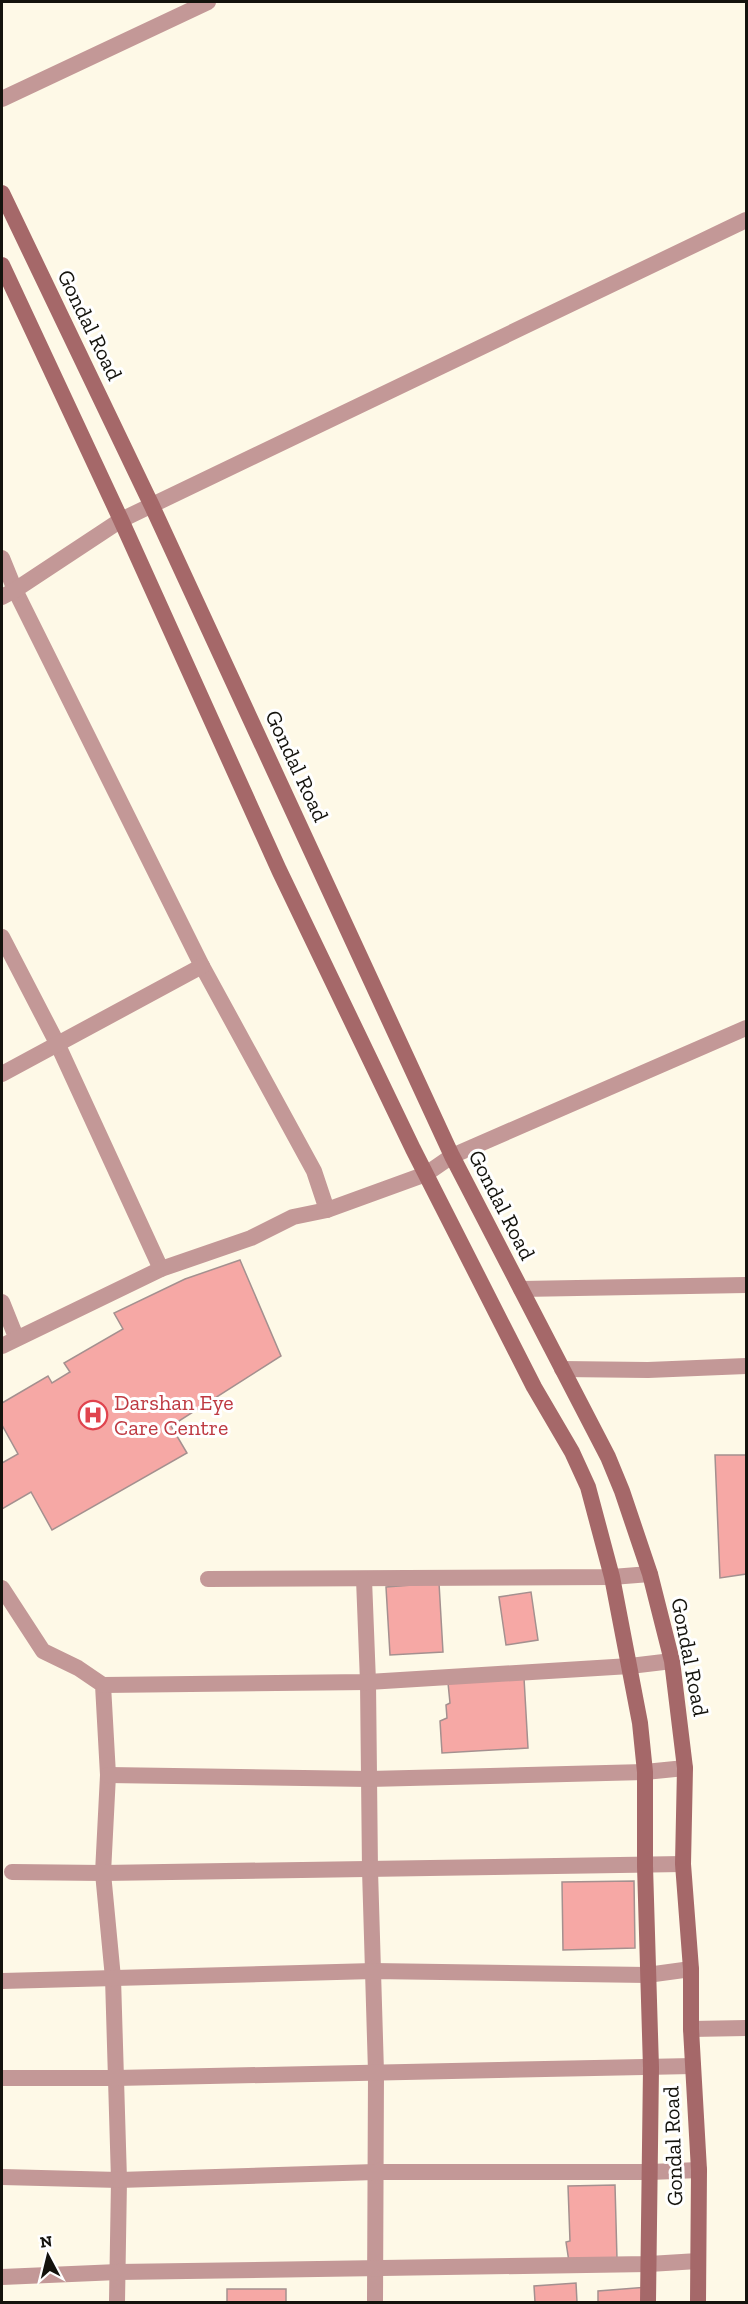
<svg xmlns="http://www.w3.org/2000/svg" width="748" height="2304" viewBox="0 0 748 2304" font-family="'Zilla Slab',serif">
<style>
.building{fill:#f6a8a5;stroke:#a4908f;stroke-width:1.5}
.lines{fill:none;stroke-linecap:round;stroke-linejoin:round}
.minor{stroke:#c39897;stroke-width:16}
.secondary{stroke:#a56869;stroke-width:16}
.labels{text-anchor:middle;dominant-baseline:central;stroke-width:6;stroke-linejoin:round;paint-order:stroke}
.street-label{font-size:22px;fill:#14130d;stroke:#fff}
.health-label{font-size:22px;fill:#be3a42;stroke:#fff;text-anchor:start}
</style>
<rect width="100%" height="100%" fill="#fef9e7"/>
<!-- building -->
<g class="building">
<path d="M240,1260L281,1356L171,1426L187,1453L52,1530L31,1492L2,1509V1463L18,1454L2,1425V1403L48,1376L52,1383L70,1372L64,1363L123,1329L114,1313L185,1279Z"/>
<path d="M715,1455H746V1574L720,1578Z"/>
<path d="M439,1583L443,1652L390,1655L386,1587Z"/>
<path d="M531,1592L538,1640L506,1645L499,1597Z"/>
<path d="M524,1678L528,1748L442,1753L440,1721L447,1718L446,1705L450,1703L448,1683Z"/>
<path d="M634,1881L635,1948L563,1950L562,1882Z"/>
<path d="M615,2185L617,2259L569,2262L566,2242L570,2241L568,2186Z"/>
<path d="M576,2283L577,2302H535L534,2286Z"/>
<path d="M648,2287V2302H598V2291Z"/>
<rect x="227" y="2289" width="59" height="13"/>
</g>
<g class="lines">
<!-- minor -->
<g class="minor">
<path d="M2,99L208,2"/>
<path d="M2,558L15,590L202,966L314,1171L327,1210"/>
<path d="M2,597L15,590L121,520L746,220"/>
<path d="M2,937L57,1043L161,1269"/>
<path d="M2,1074L202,966"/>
<path d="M521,1289L746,1285"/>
<path d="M2,1302L16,1337"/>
<path d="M2,1346L161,1269L251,1238L293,1217L327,1210L426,1174L452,1156L746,1028"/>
<path d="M562,1369L648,1370L746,1366"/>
<path d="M208,1579L612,1577L650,1574"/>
<path d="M364,1579L368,1682L370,1870L376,2072L375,2302"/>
<path d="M2,1588L43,1651L78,1668L103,1685L108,1775L103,1873L113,1978L119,2180L117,2302"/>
<path d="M103,1685L368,1682L630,1666L672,1661"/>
<path d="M108,1775L369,1779L645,1772L685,1768"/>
<path d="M12,1872L103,1873L683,1864"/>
<path d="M2,1981L373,1971L647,1975L691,1969"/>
<path d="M691,2029L746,2028"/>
<path d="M2,2078H116L693,2066"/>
<path d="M2,2177L119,2180L375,2172H650L699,2170"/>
<path d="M2,2277L118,2272L649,2264L698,2261"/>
</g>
<!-- secondary -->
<g class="secondary">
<path d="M2,193L152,506L452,1156L608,1457L622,1491L650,1574L672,1661L685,1768L683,1864L691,1969V2029L699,2170L698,2302"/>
<path d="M2,265L121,520L279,870L413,1149L534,1387L572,1452L588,1487L612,1577L640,1723L645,1772V1866L651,2068L648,2302"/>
</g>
</g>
<!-- icons -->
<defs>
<g id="hospital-ring" transform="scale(1.5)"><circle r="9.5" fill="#fff" stroke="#e0444e" stroke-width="1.5"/><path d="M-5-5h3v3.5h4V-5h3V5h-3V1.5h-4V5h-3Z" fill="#e0444e"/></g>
</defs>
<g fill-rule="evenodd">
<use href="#hospital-ring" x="93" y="1415"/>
</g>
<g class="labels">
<!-- street labels -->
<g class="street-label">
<text transform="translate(90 325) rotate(64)">Gondal Road</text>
<text transform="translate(297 766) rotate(65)">Gondal Road</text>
<text transform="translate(502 1205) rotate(63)">Gondal Road</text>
<text transform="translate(690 1657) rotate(79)">Gondal Road</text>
<text transform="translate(673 2146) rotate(-92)">Gondal Road</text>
</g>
<!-- health labels -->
<g class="health-label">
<text x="114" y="1402">Darshan Eye<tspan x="114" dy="25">Care Centre</tspan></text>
</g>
</g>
<!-- border -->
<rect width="748" height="2304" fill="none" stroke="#14130d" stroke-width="6"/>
<!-- north arrow -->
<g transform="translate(48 2256) rotate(353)" stroke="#ffffff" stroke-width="4.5" paint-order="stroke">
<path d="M0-4.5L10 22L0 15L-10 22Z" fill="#14130d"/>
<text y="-9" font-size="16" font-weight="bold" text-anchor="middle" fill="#14130d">N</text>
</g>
</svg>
